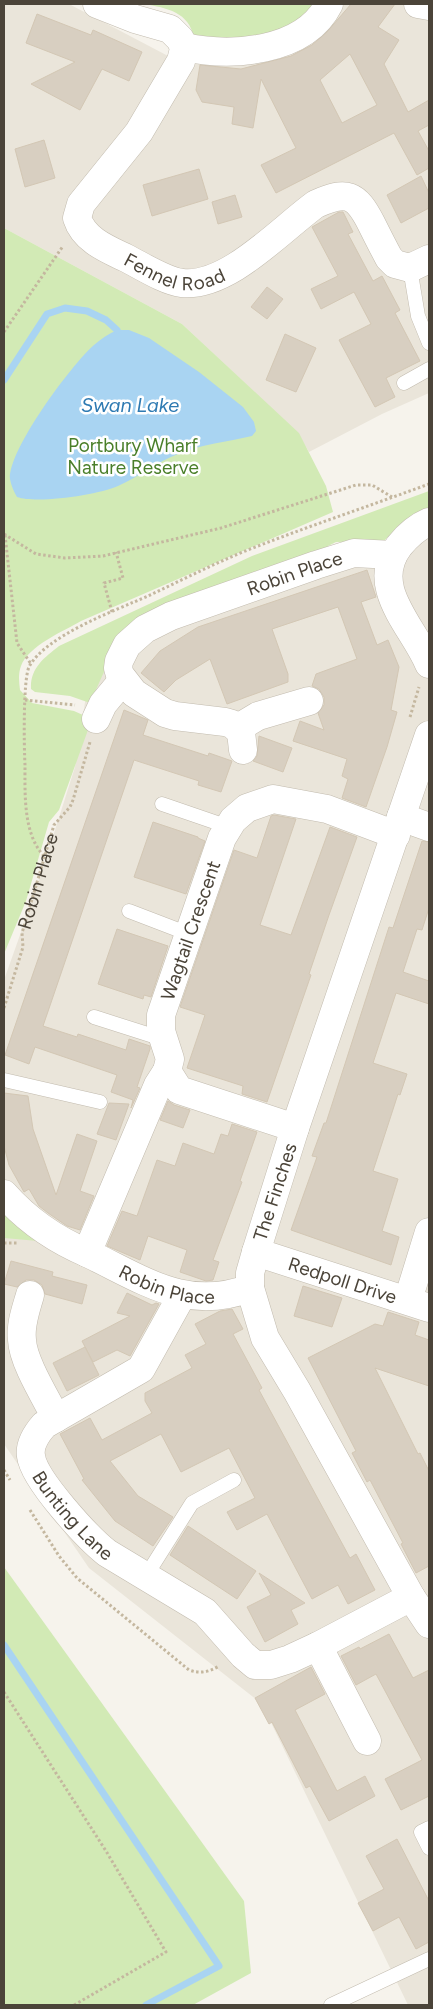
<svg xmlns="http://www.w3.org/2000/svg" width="433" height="2009" viewBox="0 0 433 2009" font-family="Figtree,sans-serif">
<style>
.residential{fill:#eae5da}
.green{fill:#d2eab5}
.water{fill:#a9d4f2}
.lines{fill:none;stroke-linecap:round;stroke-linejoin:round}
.stream{stroke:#a9d4f2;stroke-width:7}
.building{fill:#d8cfc1;stroke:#d3c7b4;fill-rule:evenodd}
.service-casing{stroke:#c2bbae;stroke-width:15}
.minor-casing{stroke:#c2bbae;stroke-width:29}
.path{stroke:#c4b79f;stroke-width:3;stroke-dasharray:2.5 2.5;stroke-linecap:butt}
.service{stroke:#fff;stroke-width:14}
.minor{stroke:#fff;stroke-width:28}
.labels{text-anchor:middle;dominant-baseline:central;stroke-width:5;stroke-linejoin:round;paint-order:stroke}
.street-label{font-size:19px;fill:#4b4439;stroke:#fff}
.park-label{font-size:19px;fill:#4a7f2a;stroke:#fff}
.water-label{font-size:20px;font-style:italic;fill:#2e7ab2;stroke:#fff}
</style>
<rect width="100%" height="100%" fill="#f6f3ec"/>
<!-- residential -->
<g class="residential">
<path d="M4,4H69L170,57L206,65L247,63L328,27L345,4H429V393L382,414L309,452L298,433L182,324L4,228Z"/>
<path d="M429,536V2005H408L262,1704L89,1568L4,1444V980L36,890L75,767L92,657Z"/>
</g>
<!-- green -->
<g class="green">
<path d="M144,4H319C298,21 276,35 248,39C230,41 211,38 194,38C189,12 167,8 144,4Z"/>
<path d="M4,228L182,324L299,433L326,486L333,512L81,621C64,631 28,646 21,666C18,674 19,682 20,690L32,703L74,711L92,719L59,810L49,822L26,901L4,954Z"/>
<path d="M429,491V513L400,524L384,541L336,542L328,546L327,550L117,643L90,703L70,696L35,692L31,689C30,668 44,658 59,646L252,556Z"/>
<path d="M4,1211L38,1241L4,1238Z"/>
<path d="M4,1567L244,1901L251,1973L193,2005H4Z"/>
</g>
<!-- water -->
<path class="water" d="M117,330H129L149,338L199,372L243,407L254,422L256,431L252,436C227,442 202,444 178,454C157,462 139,477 118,486C98,495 37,504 17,497C14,492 11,485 10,479C8,450 72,364 94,345C101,339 108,334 117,330Z"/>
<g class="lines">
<!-- stream -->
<g class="stream">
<path d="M4,380L47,314L65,308L87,311L106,320L117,330"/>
<path d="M4,1645L219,1966L146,2005"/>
</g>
</g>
<!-- building -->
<g class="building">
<path d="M351,4H395L378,27L399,40L384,64L408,112L429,100V125L418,131L429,151V168L417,175L394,133L276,193L261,165L296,148L261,79L253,128L232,124L234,107L202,102L196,90L200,65L241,69L291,56L312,45L327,32ZM350,54L377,105L342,123L320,80Z"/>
<path d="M37,14L91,35L93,30L142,52L129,81L102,69L80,110L31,84L75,62L26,43Z"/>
<path d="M44,140L55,178L25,187L15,149Z"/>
<path d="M199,169L208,199L152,216L143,185Z"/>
<path d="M421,176L429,193V208L401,223L387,195Z"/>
<path d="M235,195L242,217L218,224L212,202Z"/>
<path d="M339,212H343L353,232L348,234L373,281L382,276L400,310L395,313L420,361L386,378L395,397L375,407L339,340L371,324L354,292L321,309L311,289L338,276L312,227Z"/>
<path d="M267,287L283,299L267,319L251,307Z"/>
<path d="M285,334L316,348L296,392L266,380Z"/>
<path d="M367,570L376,597L361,602L377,645L388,640L399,667L391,710L397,712L387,747L366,807L342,798L348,779L342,776L347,759L293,741L300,721L324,730L318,713L324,705V697L319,689L312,686L316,674L357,659L338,607L272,629L288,674V682L227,704L210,659L176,680L164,692L141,673L160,651L198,627Z"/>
<path d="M124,710L148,720L143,735L208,756L209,753L232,761L221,792L198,785L199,781L134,760L43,1026L77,1037L78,1034L126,1050L129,1039L150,1046V1049L137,1087L140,1088L131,1108L133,1100L111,1092L117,1075L35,1047L29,1064L5,1055Z"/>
<path d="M259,736L292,748L283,772L253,761L257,756Z"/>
<path d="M274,815L296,819L260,925L291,935L330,827L357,837L329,915L309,974L311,975L267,1102L242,1094L243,1086L187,1068L205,1015L180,1007L234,850L257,858L271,816Z"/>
<path d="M153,822L198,837V838L205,841L186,894L134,877Z"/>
<path d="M422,841L429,842V908L422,930L417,929L403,972L429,981V1004L396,993L373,1063L407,1074L400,1095L398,1094L373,1171L398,1179L382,1231L399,1237L391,1265L291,1230L317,1157L312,1156L324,1123H326L389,927L393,928Z"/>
<path d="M117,929L168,946L151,997L144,995L143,999L98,984Z"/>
<path d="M4,1093L28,1096L33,1129L56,1195L77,1134L97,1141L80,1191L94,1196L80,1230L67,1226L48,1213L39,1206L29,1189L24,1192L9,1165L4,1146Z"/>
<path d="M168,1101L174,1105L190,1110L183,1128L160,1120Z"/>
<path d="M109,1103L129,1104L116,1140L97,1134Z"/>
<path d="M232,1124L257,1132L240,1181L242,1182L213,1260L219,1262L213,1280L206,1281L180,1272L187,1250L148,1236L140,1260L107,1246L122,1211L137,1216L157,1160L175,1166L183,1143L214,1154L221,1134L228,1136Z"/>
<path d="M11,1261L53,1272L52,1276L87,1285L82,1304L45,1294L42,1285L34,1280H26L17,1287L4,1284Z"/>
<path d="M303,1286L342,1298L332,1327L294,1316Z"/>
<path d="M127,1293L152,1305L156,1303L159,1304L130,1356L117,1350L93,1362L82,1341L130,1316L117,1313Z"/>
<path d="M232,1309L243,1329L233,1334L262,1388L259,1390L350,1558L356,1554L375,1590L348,1604L338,1585L312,1599L267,1514L237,1530L227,1512L255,1498L229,1448L181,1472L161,1434L110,1461L138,1496L173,1517L153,1546L115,1521L82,1480L84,1479L60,1434L90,1418L102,1440L152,1413L145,1401V1393L192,1368L185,1355L206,1344L195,1324L220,1311Z"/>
<path d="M388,1312L419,1322L415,1335L429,1340V1386L375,1368L418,1454L420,1453L429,1471V1566L416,1573L401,1544L403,1543L370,1480L367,1482L352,1453L356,1451L308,1358L375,1324L383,1326Z"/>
<path d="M85,1347L99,1375L67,1391L53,1363Z"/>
<path d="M188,1526L256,1571L237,1599L170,1555Z"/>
<path d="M259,1573L305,1603L291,1610L298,1624L265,1642L247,1607L271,1595Z"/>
<path d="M389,1634L413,1678L429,1670V1796L401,1810L385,1779L422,1760L376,1674L356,1685L341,1656L359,1647L360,1649Z"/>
<path d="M311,1667L325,1694L295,1710L337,1791L365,1776L375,1796L329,1821L310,1786L306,1788L272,1722L269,1724L255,1698Z"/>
<path d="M397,1839L429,1901V1942L416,1949L399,1917L373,1931L358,1903L384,1889L366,1856Z"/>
</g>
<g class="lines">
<!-- service casing -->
<g class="service-casing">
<g id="service">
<path d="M410,268L418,316L429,343"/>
<path d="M404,383L429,369"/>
<path d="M162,804L229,827"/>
<path d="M129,911L189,934"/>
<path d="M94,1017L163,1039"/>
<path d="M4,1080L100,1102"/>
<path d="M146,1576L192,1503L234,1480"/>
<path d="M429,1828L421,1832L429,1848"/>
<path d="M331,2005L429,1959"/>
</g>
</g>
<!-- minor casing -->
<g class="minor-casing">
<g id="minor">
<path id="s2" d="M97,4L135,19L170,29L180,39L184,47L183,53L181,61L139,132L81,204L77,218C84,240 107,249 126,258C142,266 165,281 182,283C228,288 281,229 316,204C347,190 356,194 371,223C377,235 383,247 389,258L395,264L410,268L429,259"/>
<path d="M418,4L429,6"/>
<path d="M184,47C231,57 304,53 329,4"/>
<path d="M429,522C417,527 408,535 399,546C368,587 413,626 429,664"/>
<path d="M96,719L103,704L123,680"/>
<path d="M238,728L258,716L309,701"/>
<path d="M429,735L295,1128L256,1252L250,1273V1288L265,1338L297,1391L411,1597L429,1624"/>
<path id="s3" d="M243,750L241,732L232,724L225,722L175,716L165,713L134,693L120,675L118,668L119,661L127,645L145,629L171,616L316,565L354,553L393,555"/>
<path d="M401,817L429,827"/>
<path id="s4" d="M167,1071L158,1085L87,1253C144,1280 186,1312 250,1288"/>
<path id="s5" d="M295,1128L179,1090L167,1071L170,1059L161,1031V1015L222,838L233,820L247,808L273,799L327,809L396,835"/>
<path d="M4,1194C27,1220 54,1239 87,1253"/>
<path id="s6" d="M256,1252L429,1308"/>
<path d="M30,1295C26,1309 20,1325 22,1340C23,1362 46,1398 56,1418"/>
<path id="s7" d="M182,1295L141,1369L44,1425C37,1433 29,1444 31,1456C34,1480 88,1538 107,1553L205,1612L243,1655L255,1665H271L290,1659L318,1646L411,1597"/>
<path d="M408,1300L429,1232"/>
<path d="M318,1646L367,1741"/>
</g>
</g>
<!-- path -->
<g class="path">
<path d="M4,332L63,246"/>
<path d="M4,534L36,554L65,558L103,556L221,528L356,485H372L392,497"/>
<path d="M5,535L17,643L31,664"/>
<path d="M112,612L104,583L123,578L116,552"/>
<path d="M25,700L75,705"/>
<path d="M410,717L419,687"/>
<path d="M44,856C23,834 25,794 25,765C24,747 23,680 29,667C45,636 116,610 148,596C184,579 221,560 258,546C315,524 372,505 429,484"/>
<path id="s1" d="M4,1008L23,947L22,933L54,825L70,807L73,800L90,742"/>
<path d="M4,1243H18"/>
<path d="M4,1470L10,1480"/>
<path d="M30,1510L59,1556L77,1578L189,1670C200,1674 209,1672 219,1666"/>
<path d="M4,1692L106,1851L166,1952L74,2005"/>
</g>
<!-- service -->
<use href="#service" class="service"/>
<!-- minor -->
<use href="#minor" class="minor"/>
</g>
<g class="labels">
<!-- street labels -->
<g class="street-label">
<text stroke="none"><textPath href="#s2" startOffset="422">Fennel Road</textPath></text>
<text stroke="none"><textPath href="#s3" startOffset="374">Robin Place</textPath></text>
<text stroke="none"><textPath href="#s1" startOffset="132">Robin Place</textPath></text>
<text stroke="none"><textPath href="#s5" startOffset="292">Wagtail Crescent</textPath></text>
<text transform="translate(275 1192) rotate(-72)">The Finches</text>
<text stroke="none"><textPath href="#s6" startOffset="91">Redpoll Drive</textPath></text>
<text stroke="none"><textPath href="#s4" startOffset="286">Robin Place</textPath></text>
<text stroke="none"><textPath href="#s7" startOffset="305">Bunting Lane</textPath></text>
</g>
<!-- park labels -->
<g class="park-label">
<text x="133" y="445">Portbury Wharf<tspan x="133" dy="22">Nature Reserve</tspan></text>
</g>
<!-- water labels -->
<g class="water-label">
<text x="130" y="405">Swan Lake</text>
</g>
</g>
<!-- border -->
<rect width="433" height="2009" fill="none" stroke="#4b4439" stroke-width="10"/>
</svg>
